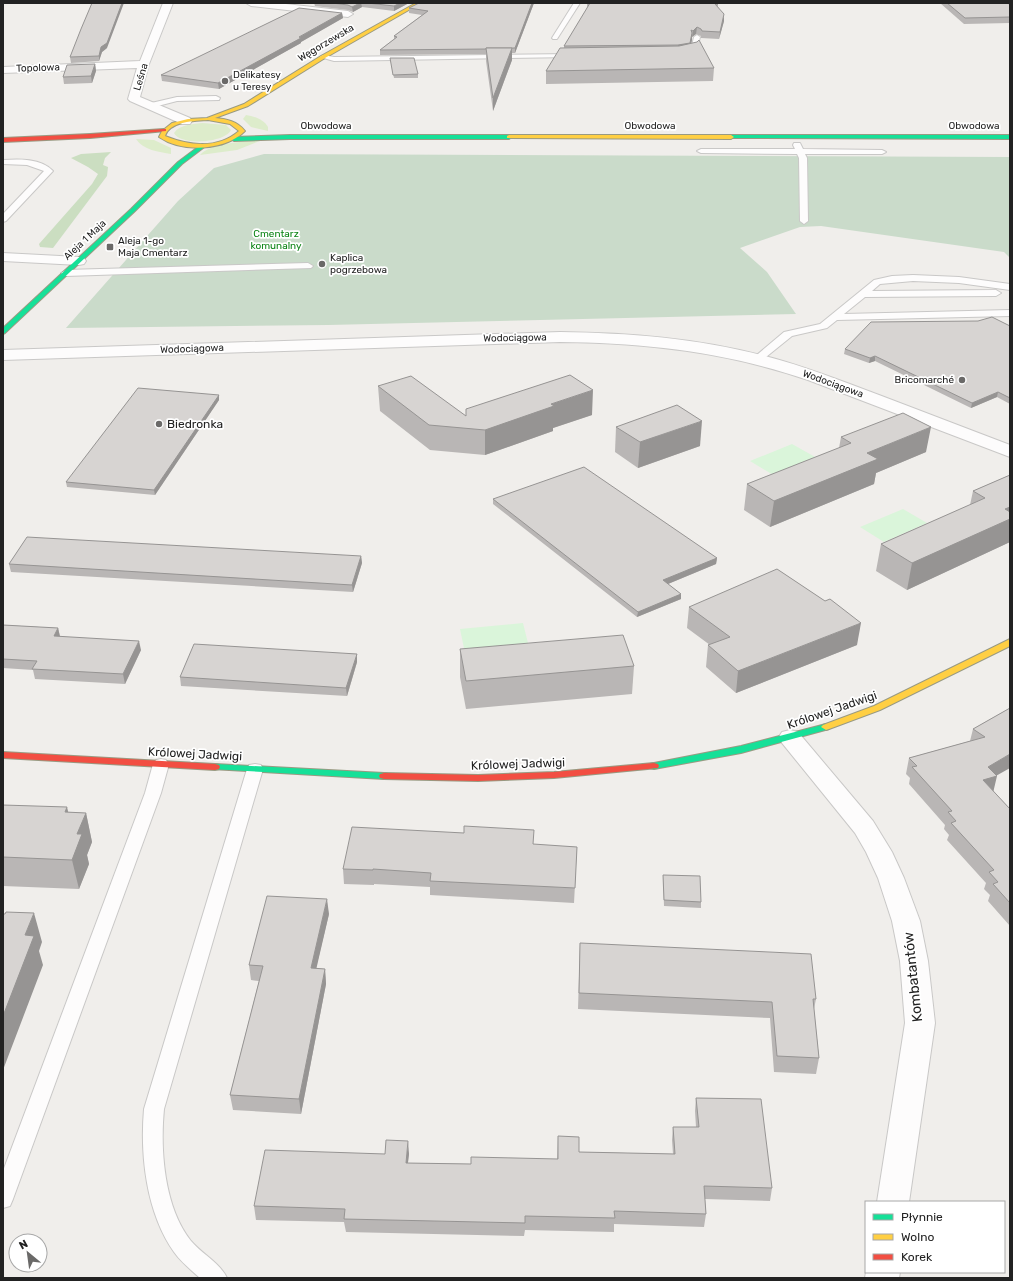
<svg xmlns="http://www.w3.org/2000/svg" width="1013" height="1281" viewBox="0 0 1013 1281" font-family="Rubik,sans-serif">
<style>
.grass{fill:#ddeccb}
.forest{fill:#cbdec1}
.cemetery{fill:#cadbca}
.park{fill:#daf5da}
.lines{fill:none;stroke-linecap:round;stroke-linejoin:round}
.lane-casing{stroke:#c9c8c7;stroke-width:2}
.street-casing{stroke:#c9c8c7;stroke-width:2}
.fast-casing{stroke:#999a82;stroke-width:2}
.slow-casing{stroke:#999a82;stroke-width:2}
.jam-casing{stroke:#999a82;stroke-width:2}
.lane{fill:#fdfcfc;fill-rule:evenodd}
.street{fill:#fdfcfc;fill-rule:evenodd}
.fast{fill:#16e098;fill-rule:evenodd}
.slow{fill:#ffcf43;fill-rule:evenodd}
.jam{fill:#f24e42;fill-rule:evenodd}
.wall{fill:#b9b6b5}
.shaded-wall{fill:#969493}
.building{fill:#d7d4d2;stroke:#969493}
.poi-dot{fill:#6a6968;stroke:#fff;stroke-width:1.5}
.labels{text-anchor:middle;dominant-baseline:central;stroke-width:3.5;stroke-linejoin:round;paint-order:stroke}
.far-street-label{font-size:10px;fill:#222;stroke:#fff}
.far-poi-label{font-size:10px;fill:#222;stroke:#fff;text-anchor:start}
.far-park-label{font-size:10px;fill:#0c8416;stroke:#fff}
.poi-label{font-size:12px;fill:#222;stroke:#fff;text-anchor:start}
.street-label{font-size:12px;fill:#222;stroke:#fff}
.near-street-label{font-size:14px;fill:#222;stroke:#fff}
</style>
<rect width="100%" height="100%" fill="#f0eeeb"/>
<!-- grass -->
<g class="grass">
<path d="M246,115C254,116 264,120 268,127V131L251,127L243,119Z"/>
<path d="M203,123L226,125L231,130C225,143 180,146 174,133C180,124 194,124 203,123Z"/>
<path d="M136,139L154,140L171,148V154C159,152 143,150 136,139Z"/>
<path d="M262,140L237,150L200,155C209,143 247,141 262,140Z"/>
</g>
<!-- forest -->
<path class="forest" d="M111,152L105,158L103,165L108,167L107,176L53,248L40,247L39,244L92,184L98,174L88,167L71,158L81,154Z"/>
<!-- cemetery -->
<path class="cemetery" d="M264,154L1010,157V258L1004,252L821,226L800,227L740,248L767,272L796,314L328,325L66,328L178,201L214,168Z"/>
<!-- park -->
<g class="park">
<path d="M792,444L817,458L775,476L750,461Z"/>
<path d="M903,509L927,523L884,542L860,527Z"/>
<path d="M523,623L529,647L465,653L460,629Z"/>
</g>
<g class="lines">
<!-- lane casing -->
<g class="lane-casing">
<g id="lane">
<path d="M574,3H580L557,39H553L552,38Z"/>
<path d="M697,35L700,37L696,53L683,54V52L691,50L694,37Z"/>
<path d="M572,54L575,56L574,57L334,61L320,57L323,55L334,57Z"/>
<path d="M216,96L220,98L219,100L177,101L150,108L146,106L147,104L177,97Z"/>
<path d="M794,143H800L803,149L882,150L886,152L882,154H805L807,158L808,221L804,224L800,221L799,158L797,154L701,153L697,151L701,149H795L793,145Z"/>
<path d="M3,160C19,159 41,158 53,171L6,221L3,222V214L44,171L27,165L3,164Z"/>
<path d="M308,263L313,266L311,268L66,276L61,273L66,270Z"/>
<path d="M913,275L959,277L1010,284V290L959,283L913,281L880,284L872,291L996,290L1001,293L996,296L865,297L844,314L1010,310V316L837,320L827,328L792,336L761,361H753L752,359L784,332L820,324L874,280L892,276Z"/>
<path d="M161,759L166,760L169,764L161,793L13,1199L10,1206L3,1208V1171L145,793L153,764L156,760Z"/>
<path d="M255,764L261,765L263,769L164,1109C160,1150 164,1207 191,1241C202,1254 220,1263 227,1278H200C191,1270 181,1262 174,1252C146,1212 140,1155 144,1109L247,769L249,765Z"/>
</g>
</g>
<!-- street casing -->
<g class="street-casing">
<g id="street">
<path d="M163,3H173L149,64L140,97L190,118L192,121L190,124H182L130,101L128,99L137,68L3,73V67L140,61Z"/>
<path d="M246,3H277L348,11L353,14L348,17L251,6Z"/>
<path d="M3,253L79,257L84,258L86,261L84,264L79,265L3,261Z"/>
<path d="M560,332C629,333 697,338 765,356C804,366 842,381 879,395C923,412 966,428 1010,445V457L808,380C726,352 647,343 560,342L3,360V350Z"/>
<path d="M790,730L798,732L873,821L892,852L904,878L920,921L928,961L935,1023L909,1202H877L905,1023L900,961L892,921L878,878L866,852L855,833L778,738L782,732Z"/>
<path d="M866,1272H900L899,1278H865Z"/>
</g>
</g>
<!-- fast casing -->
<g class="fast-casing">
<g id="fast">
<path d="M290,135H509L512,137L509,139H290L234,141L231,139L234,137Z"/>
<path d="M731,135H1010V139L729,138L728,137Z"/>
<path d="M202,144L207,145L182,164L135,211L5,333L3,334V328L131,209L178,162Z"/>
<path d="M826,724L829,725L831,727L829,729L741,753L654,769L650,768L649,766L650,764L654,763L741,746Z"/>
<path d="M215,764L384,773L388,774L389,776L388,778L384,779L211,769L210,767L211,765Z"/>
</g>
</g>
<!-- slow casing -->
<g class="slow-casing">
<g id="slow">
<path d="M416,3H421L325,58L248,106L215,118C227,119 237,121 245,131C225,151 182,153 159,137L162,131L172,123L188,119L207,118L244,104L321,56ZM208,120L230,124L239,131C218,149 190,146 165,136C170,121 195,121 208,120Z"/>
<path d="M509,135H731L734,137L731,139L507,138V136Z"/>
<path d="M1010,639V646L880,710L829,729L826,730L821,727L823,725L874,706Z"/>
</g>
</g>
<!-- jam casing -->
<g class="jam-casing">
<g id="jam">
<path d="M164,129H166V131L90,138L3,142V138L90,134Z"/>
<path d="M3,752L215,764L219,765L220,767L219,769L215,770L3,758Z"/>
<path d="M654,763L658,764L659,766L658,768L554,778L478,781L384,779L380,778L379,776L380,774L384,773L478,775L554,772Z"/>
</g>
</g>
<!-- lane -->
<use href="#lane" class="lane"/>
<!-- street -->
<use href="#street" class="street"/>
<!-- fast -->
<use href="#fast" class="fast"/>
<!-- slow -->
<use href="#slow" class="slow"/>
<!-- jam -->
<use href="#jam" class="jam"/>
</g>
<!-- wall -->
<g class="wall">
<path d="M314,3H409L394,11L362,7L353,12L348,10L315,6Z"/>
<path d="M419,3H534L515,53H512V60L493,111L486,61V54L380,55V50L394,39V36L422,15L409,13V8Z"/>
<path d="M587,3H717L718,4V7L724,21L719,39L701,38V36L696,34L692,37L691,44L714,68L713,81L546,84V71L564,48V46L587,9Z"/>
<path d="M940,3H1005L1010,4V23L964,24Z"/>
<path d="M342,13L343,18L301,42V43L219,89L162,81L161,75Z"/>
<path d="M107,48L102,52L99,61L71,63L70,57Z"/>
<path d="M390,58L418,74V78H394Z"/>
<path d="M95,64L96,71L92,83L64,84L63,77Z"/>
<path d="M1010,326V404L997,397L971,408L875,361L869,363L844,354L845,349Z"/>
<path d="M378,386L466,416V409L592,415L553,428V431L485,455L430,450L380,411Z"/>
<path d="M219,395V400L155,495L67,487L66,482Z"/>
<path d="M616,427L700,446L638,468L615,452Z"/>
<path d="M841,437L926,452L876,473L874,484L770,527L744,510L747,484L839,448Z"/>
<path d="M1010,475V542L907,590L876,571L881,544L970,505L973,491Z"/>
<path d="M493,499L717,558L716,564L668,584L681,594V599L637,617L493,504Z"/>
<path d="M361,556L362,563L353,592L11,572L9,564Z"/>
<path d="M689,607L857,645L736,693L706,667L708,645H710L687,628Z"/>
<path d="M3,625L58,628L60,636L141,650L125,684L35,679L33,670L3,668Z"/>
<path d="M460,649L634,666L632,694L466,709L460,677Z"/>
<path d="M357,654V662L347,696L181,686L180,677Z"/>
<path d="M1010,708L993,791L1010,809V926L988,901L990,895L984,889L986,883L947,840L949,835L944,829L945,825L909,784L910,778L906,774L909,758L970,741L973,729Z"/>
<path d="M3,805L68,812L86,813L92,842L87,855L89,864L79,889L3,886Z"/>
<path d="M534,845L577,847L574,903L430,895V887L374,884V885L344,884L343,869Z"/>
<path d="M663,875L701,902V908L664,906L663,880Z"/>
<path d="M329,914L316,968L325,969L326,984L301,1114L233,1110L230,1095L259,981L251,980L249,965Z"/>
<path d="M580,943L816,999L814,1009L819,1058L816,1074L774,1072L770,1018L578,1009Z"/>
<path d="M696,1098L772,1188L770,1201L705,1199L706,1214L704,1227L614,1224V1232L525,1230L524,1236L346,1232L344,1222L256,1220L254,1206L409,1154L408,1163L471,1164L557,1159L558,1136L579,1152L673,1154L672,1140L673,1127H696L695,1111Z"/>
</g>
<!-- shaded-wall -->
<g class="shaded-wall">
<path d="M122,3H124L107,48L102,52L99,61V56L101,47Z"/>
<path d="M360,3H361L362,7L353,12L352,7Z"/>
<path d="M400,3H409L394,11V6Z"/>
<path d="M532,3H534L515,53V48Z"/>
<path d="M342,13L343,18L301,42V43L219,89L218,83Z"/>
<path d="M724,14V21L719,39L720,32Z"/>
<path d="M697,27L696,34L692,37L693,31Z"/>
<path d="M692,33V40L690,50L678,52V45Z"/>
<path d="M512,48V60L493,111V98Z"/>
<path d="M95,64L96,71L92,83L91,76Z"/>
<path d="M875,356V361L869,363L870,358Z"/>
<path d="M593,390L592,415L553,428V431L485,455V430L551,404Z"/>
<path d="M998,392L997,397L971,408L972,403Z"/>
<path d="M219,395V400L155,495L154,490Z"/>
<path d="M702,421L700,446L638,468L640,442Z"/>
<path d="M931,427L926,452L876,473L874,484L770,527L774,501L867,453Z"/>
<path d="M1010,507V542L907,590L912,563L1005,509Z"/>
<path d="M361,556L362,563L353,592L352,585Z"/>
<path d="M717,558L716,564L663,586V580Z"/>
<path d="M681,594V599L637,617L638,612Z"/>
<path d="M861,623L857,645L736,693L738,671Z"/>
<path d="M58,628L60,637L54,636Z"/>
<path d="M139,641L141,650L125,684L123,674Z"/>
<path d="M357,654V662L347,696L346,688Z"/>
<path d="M1010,754V768L994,777L997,776L993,793L983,780L988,767Z"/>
<path d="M67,807L74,836L65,812Z"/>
<path d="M86,813L92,842L87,855L89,864L79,889L72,860L77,834Z"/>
<path d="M327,899L329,914L313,983L311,968Z"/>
<path d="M34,913L42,942L39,951L43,965L3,1070V1016L25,935Z"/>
<path d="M325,969L326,984L301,1114L299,1099Z"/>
<path d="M408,1141L409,1154L406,1176V1163Z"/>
</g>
<!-- building -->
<g class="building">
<path d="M92,3H122L107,43L101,47L99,56L70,57L81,29Z"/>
<path d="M332,3H360L352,7L348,5Z"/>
<path d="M367,3H400L394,6Z"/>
<path d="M419,3H532L515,48H486V49L380,50L397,37L394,36L428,11L409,8Z"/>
<path d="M590,3H717L718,4H715L724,14L720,32L702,31L701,29L697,27L693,31L691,30L692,33L690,43L678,45L564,46Z"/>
<path d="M947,3H1005L1010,4V17L965,18Z"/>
<path d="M299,8L342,13L299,37L301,38L218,83L161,75Z"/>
<path d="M699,40L714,68L546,71L560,48L679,46L697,42Z"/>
<path d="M486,48H512L493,98Z"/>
<path d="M390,58H414L418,74L393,75Z"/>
<path d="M95,64L91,76L63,77L67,65Z"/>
<path d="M992,317L1010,326V398L998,392L972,403L875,356L870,358L845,349L871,322L978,321Z"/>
<path d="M570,375L593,390L551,404L554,406L485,430L429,425L378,386L411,376L466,416V409Z"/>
<path d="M138,388L219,395L154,490L66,482Z"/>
<path d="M677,405L702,421L640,442L616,427Z"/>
<path d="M903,413L931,427L867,453L878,459L774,501L747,484L851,443L841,437Z"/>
<path d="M584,467L717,558L663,580L681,594L638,612L493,499Z"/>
<path d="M1010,475V507L1005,509L1010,512V519L912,563L881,544L985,498L973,491Z"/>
<path d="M27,537L361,556L352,585L9,564Z"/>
<path d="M777,569L825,601L830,599L861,623L738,671L708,645L730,637L689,607Z"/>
<path d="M3,625L58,628L54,636L139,641L123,674L32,669L37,661L3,659Z"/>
<path d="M623,635L634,666L466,681L460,649Z"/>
<path d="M194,644L357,654L346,688L180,677Z"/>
<path d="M1010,708V754L988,767L997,776L983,780L1010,809V903L993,884L998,882L989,872L994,870L951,823L956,821L948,812L952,811L912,767L917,766L909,758L985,737L973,729Z"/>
<path d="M3,805L67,807L65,812L86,813L77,834H82L72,860L3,857Z"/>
<path d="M464,826L534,830L533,844L577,847L575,888L430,881L431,873L373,869V870L343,869L352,827L464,833Z"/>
<path d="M663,875L700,876L701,902L664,900Z"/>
<path d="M267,896L327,899L311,968L325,969L299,1099L230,1095L263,966L249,965Z"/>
<path d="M6,912L34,913L25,935L34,936L3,1016V914H5Z"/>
<path d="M580,943L811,954L816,999H813L819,1058L777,1056L772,1002L579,993Z"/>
<path d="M696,1098L761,1099L772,1188L704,1186L706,1214L614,1211L615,1218L525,1216V1223L344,1219L345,1209L254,1206L265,1150L385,1154L386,1140L408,1141L406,1163L471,1164V1157L558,1159V1136L579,1137V1152L675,1154L673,1127H699Z"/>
</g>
<!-- markers -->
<g class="poi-dot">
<circle cx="225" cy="81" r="4"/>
<rect x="106" y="243" width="8" height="8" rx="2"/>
<circle cx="322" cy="264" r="4"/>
<circle cx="962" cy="380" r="4"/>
<circle cx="159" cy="424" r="4"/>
</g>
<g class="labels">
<!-- far-street labels -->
<g class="far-street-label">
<text transform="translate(326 43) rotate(-31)">Węgorzewska</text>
<text transform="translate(38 68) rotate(-2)">Topolowa</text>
<text transform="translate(141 77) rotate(-73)">Leśna</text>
<text x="326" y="126">Obwodowa</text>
<text x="650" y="126">Obwodowa</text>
<text x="974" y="126">Obwodowa</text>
<text transform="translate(85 240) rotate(-43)">Aleja 1 Maja</text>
<text transform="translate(515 338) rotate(-1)">Wodociągowa</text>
<text transform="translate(192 349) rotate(-2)">Wodociągowa</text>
<text transform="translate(833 384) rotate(20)">Wodociągowa</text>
</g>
<!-- far-poi labels -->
<g class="far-poi-label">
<text x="233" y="75">Delikatesy<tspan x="233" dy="12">u Teresy</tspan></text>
<text x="118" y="241">Aleja 1-go<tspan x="118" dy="12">Maja Cmentarz</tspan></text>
<text x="330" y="258">Kaplica<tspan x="330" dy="12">pogrzebowa</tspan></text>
<text x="954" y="380" text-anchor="end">Bricomarché</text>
</g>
<!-- far-park labels -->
<g class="far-park-label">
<text x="276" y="234">Cmentarz<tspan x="276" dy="12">komunalny</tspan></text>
</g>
<!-- poi labels -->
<g class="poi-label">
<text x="167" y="424">Biedronka</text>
</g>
<!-- street labels -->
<g class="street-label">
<text transform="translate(832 710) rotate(-19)">Królowej Jadwigi</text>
<text transform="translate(195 754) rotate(3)">Królowej Jadwigi</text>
<text transform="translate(518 764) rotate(-2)">Królowej Jadwigi</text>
</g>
<!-- near-street labels -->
<g class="near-street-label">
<text transform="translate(913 977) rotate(-96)">Kombatantów</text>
</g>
</g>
<!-- border -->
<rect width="1013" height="1281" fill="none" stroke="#222222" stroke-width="8"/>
<!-- legend -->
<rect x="865" y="1201" width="140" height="72" fill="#ffffff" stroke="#a7a7a7"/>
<rect x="873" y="1214" width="20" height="6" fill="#16e098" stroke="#a7a7a7"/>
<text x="901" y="1221" font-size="12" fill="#222222">Płynnie</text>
<rect x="873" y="1234" width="20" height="6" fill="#ffcf43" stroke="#a7a7a7"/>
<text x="901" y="1241" font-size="12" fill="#222222">Wolno</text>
<rect x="873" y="1254" width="20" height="6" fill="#f24e42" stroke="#a7a7a7"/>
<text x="901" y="1261" font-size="12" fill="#222222">Korek</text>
<!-- north arrow -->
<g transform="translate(28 1253) rotate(331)"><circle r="19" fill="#ffffff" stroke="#a7a7a7"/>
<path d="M0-3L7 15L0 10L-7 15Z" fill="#6a6968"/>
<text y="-6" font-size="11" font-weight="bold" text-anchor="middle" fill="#222222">N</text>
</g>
</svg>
